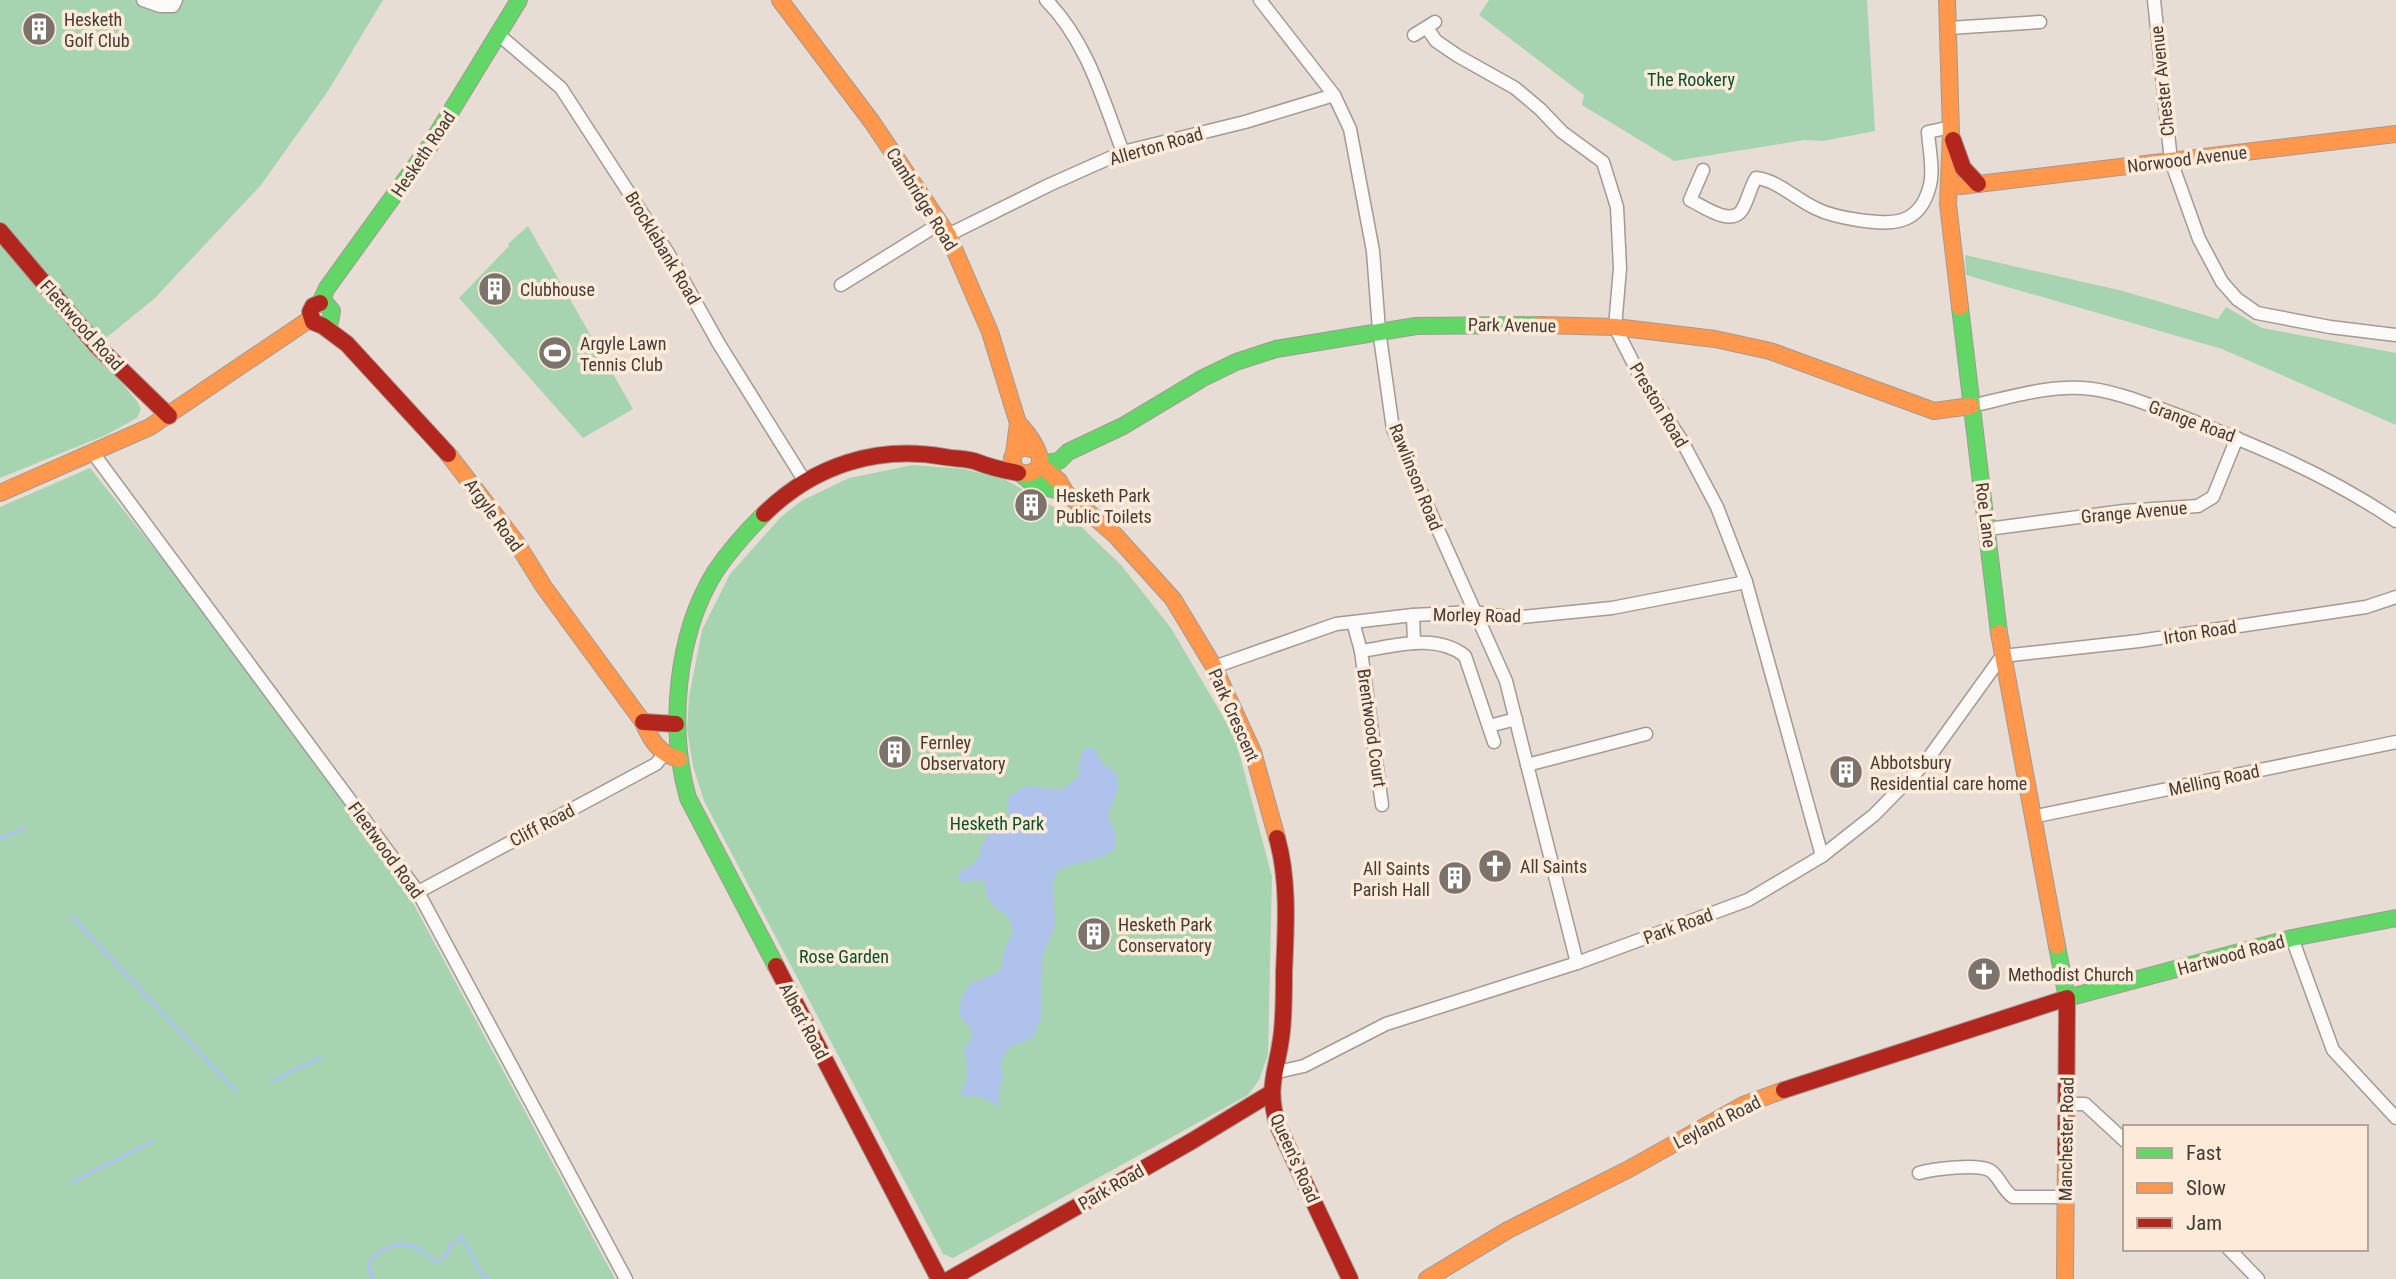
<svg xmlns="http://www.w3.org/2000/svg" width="2396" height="1279" viewBox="0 0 2396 1279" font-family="'Roboto Condensed',sans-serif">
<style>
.green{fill:#a7d4b0}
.water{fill:#afc2eb}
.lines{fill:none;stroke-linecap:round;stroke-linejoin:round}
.stream{stroke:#afc2eb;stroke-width:3.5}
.street-casing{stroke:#a29a94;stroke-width:15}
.fast-casing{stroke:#a29a94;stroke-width:18}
.slow-casing{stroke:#a29a94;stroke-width:18}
.jam-casing{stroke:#a29a94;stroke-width:18}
.street{stroke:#fbfaf9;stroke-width:12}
.fast{stroke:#63d668;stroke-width:16}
.slow{stroke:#ff974d;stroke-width:16}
.jam{stroke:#b3261e;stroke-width:16}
.labels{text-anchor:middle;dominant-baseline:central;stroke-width:7;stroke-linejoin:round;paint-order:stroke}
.poi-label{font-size:18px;fill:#433b34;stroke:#fdead9;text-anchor:start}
.park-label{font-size:18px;fill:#08502c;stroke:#fdead9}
.street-label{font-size:18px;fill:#433b34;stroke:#fdead9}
</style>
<rect width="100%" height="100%" fill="#e7ddd4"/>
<!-- green -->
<g class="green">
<path d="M0,0H383L328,91L261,185L154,299L106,338L100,358L137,401L141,409L137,418L106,435L0,478Z"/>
<path d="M1489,0H1867L1875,131L1823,141L1804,140L1674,161L1582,105L1584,95L1479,15Z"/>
<path d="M528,226L633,409L583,438L459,298L509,246L508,244Z"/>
<path d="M1965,255L2123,291L2218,319L2226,307L2262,328L2396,353V425L2222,349L1966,275Z"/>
<path d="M913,465L964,469L1004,479L1070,516L1122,566L1171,628L1235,737L1272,877L1268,1055L1259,1080L1248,1095L953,1258L943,1254L704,801L693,766L687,729L689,697L702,630L730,574L781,517L801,501L849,478Z"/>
<path d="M90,468L228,641L406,890L615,1279H0V507Z"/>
</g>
<!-- water -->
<path class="water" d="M1089,747L1095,749L1103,764L1117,774L1118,789L1108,816L1116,834L1115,849C1099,861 1077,862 1059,869L1053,881L1055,925L1042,958L1041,1018L1034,1035L1030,1039L1021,1044L1012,1045L1006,1051L1001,1063L1003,1076L998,1095L1000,1108C989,1099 973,1094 959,1096C971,1079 966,1067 964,1048L972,1038L970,1028L959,1014L961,999L969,984L1001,971L1003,954L1013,932C1012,928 1012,923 1009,920C1001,907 983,904 986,885L982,880L962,883L958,880L960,872C986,859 975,855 986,837C991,830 1002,824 1009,819L1007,797L1026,786L1062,790L1079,776V764L1083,750Z"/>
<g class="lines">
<!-- stream -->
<g class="stream">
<path d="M0,838L24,829"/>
<path d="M72,917L236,1091"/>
<path d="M272,1081L321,1057"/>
<path d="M72,1182L153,1141"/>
<path d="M373,1279C372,1278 369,1270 369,1268C370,1252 396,1242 409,1245C420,1247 428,1258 438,1262L447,1254L450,1245L459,1241L461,1236L478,1267L487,1279"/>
</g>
<!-- street casing -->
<g class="street-casing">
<g id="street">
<path d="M143,0L160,6H173L176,0"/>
<path d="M1046,0C1087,41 1103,100 1123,152"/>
<path d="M1260,0L1334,95L1350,129L1373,251L1379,330L1393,429L1506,681L1577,963"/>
<path d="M2154,0L2171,161L2199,239L2222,282L2237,299L2257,313L2330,327L2396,335"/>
<path d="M1427,28L1436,41L1458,56L1515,88L1540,109L1562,132L1603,162L1617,207L1620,268L1615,327L1643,382L1682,441L1717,507L1746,582L1822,856"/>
<path d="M1949,28L2040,22"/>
<path d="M498,34L561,88L668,253L719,344L804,480"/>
<path d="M1414,35L1435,22"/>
<path d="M1703,170L1690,200C1703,206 1731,227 1742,210C1748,200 1750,188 1756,178C1778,180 1796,200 1817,209C1829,215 1845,218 1858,220C1892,225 1920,226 1930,185C1934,170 1929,148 1928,132L1951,127"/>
<path d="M948,235L1049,185L1123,152L1245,122L1334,95"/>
<path d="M841,285L939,224"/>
<path d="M1971,406C2008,398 2044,386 2082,388C2111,389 2152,406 2180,416C2258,446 2326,474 2396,521"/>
<path d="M93,453L418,892L626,1279"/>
<path d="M1988,529L2124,511L2198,506L2213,497L2237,438"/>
<path d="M1413,615L1414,643"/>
<path d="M1353,622L1361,651"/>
<path d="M1214,667L1336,624L1413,615L1474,612L1512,618L1612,608L1746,582"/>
<path d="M1489,726L1516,719"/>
<path d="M1527,765L1646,734"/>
<path d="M1382,805L1361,651C1395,646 1436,633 1465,656L1494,742"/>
<path d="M2032,817L2396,742"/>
<path d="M418,892L656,764L664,754"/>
<path d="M2292,938L2333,1050L2396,1118"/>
<path d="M1273,1073L1304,1066L1386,1024L1577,963L1748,900L1822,856L1874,815L1925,763L2002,656L2139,641L2366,607L2396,597"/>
<path d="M2068,1104H2085L2125,1141"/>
<path d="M1919,1173C1933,1169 1979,1163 1991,1171C2000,1178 2003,1190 2013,1197H2066"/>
<path d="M2229,1249L2258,1279"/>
</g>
</g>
<!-- fast casing -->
<g class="fast-casing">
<g id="fast">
<path d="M320,303L327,288L429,147L519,0"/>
<path d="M320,303L327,305L332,311L330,322L323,326"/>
<path d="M1960,307L1999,633"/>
<path d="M1040,464L1059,461L1068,452L1123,426L1203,378L1236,362L1276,349L1416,326L1540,325"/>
<path d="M1022,475L1032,483L1066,493"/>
<path d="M764,514C746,532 729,551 715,572C676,635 668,728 688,798L776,966"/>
<path d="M2057,946L2067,998L2292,938L2396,918"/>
</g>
</g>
<!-- slow casing -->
<g class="slow-casing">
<g id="slow">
<path d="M780,0L872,122L948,235L990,332L1018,423L1014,454"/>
<path d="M1947,0L1951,133L1948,204L1960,307"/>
<path d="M1949,185L1961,186L2396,134"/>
<path d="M1540,325L1615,327L1715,339L1770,351L1934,411L1971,406"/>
<path d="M1018,423C1027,431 1053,465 1032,472C1026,475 1021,473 1015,470L1012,458L1016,451L1024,447L1035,450"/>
<path d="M448,454L516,542L544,587L643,722C651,740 659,754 679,759"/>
<path d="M1040,465L1059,481L1066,493L1115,535L1173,599L1214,667L1253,752L1277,838"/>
<path d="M0,493L150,427L310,319"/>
<path d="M1999,633L2057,946"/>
<path d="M1427,1279L1508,1230L1629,1169L1743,1105L1784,1090"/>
<path d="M2065,1279L2066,1153"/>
</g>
</g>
<!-- jam casing -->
<g class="jam-casing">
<g id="jam">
<path d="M1953,140L1963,168L1978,184"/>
<path d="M0,231L97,346L169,416"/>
<path d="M320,303L313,306L310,312L313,322L323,326L347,344L448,454"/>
<path d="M764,514C814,465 877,445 945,457C955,459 968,458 977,462C992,468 1002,470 1018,473"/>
<path d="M643,722L676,724"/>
<path d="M1277,838C1289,880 1286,928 1284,972C1284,991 1284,1012 1282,1031C1278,1071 1265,1084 1278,1126L1350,1279"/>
<path d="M776,966L939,1279"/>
<path d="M1784,1090L2067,998L2066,1153"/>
<path d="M950,1279L1192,1141L1271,1093"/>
</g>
</g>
<!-- street -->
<use href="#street" class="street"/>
<!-- fast -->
<use href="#fast" class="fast"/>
<!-- slow -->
<use href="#slow" class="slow"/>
<!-- jam -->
<use href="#jam" class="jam"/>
</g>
<!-- icons -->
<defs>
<g id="building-disc" transform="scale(1.75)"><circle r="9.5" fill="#7c746c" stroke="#fdead9"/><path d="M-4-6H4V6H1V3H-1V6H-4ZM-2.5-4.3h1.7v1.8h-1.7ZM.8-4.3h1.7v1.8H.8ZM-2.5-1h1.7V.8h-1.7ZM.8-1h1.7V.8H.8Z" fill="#fff"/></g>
<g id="stadium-disc" transform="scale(1.75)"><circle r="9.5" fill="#7c746c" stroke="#fdead9"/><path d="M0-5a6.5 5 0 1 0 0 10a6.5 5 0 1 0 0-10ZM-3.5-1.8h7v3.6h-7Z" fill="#fff"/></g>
<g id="church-disc" transform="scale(1.75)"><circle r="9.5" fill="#7c746c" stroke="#fdead9"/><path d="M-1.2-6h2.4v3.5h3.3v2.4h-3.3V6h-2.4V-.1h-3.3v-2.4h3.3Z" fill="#fff"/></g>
</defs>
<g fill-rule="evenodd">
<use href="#building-disc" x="39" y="29"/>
<use href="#building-disc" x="495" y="289"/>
<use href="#stadium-disc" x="555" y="353"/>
<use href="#building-disc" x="1031" y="505"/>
<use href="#building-disc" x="895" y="752"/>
<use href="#building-disc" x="1846" y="772"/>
<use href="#church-disc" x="1495" y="866"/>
<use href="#building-disc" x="1455" y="878"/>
<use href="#building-disc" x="1094" y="934"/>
<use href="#church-disc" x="1984" y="974"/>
</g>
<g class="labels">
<!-- poi labels -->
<g class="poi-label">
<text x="64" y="19">Hesketh<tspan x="64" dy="21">Golf Club</tspan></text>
<text x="520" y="289">Clubhouse</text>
<text x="580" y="343">Argyle Lawn<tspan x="580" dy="21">Tennis Club</tspan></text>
<text x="1056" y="495">Hesketh Park<tspan x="1056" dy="21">Public Toilets</tspan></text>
<text x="920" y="742">Fernley<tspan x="920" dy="21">Observatory</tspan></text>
<text x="1870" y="762">Abbotsbury<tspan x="1870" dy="21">Residential care home</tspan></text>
<text x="1520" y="866">All Saints</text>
<text x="1430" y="868" text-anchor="end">All Saints<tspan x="1430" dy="21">Parish Hall</tspan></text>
<text x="1118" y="924">Hesketh Park<tspan x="1118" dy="21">Conservatory</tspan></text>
<text x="2008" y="974">Methodist Church</text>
</g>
<!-- park labels -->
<g class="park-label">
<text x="1691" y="79">The Rookery</text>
<text x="997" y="823">Hesketh Park</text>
<text x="844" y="956">Rose Garden</text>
</g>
<!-- street labels -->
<g class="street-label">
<text transform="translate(2162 81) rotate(-96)">Chester Avenue</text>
<text transform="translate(1156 146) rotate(-16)">Allerton Road</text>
<text transform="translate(423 154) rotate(-56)">Hesketh Road</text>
<text transform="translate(2187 159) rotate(-7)">Norwood Avenue</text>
<text transform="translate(922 199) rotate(58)">Cambridge Road</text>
<text transform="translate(663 248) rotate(59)">Brocklebank Road</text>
<text transform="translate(82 325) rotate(48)">Fleetwood Road</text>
<text transform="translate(1512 325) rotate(1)">Park Avenue</text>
<text transform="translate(1659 405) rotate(59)">Preston Road</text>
<text transform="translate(2192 421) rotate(20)">Grange Road</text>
<text transform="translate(1416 477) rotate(68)">Rawlinson Road</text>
<text transform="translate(2134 512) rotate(-5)">Grange Avenue</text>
<text transform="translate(494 515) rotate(54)">Argyle Road</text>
<text transform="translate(1986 515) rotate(83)">Roe Lane</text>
<text transform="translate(1477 615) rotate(1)">Morley Road</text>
<text transform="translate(2200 632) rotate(-9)">Irton Road</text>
<text transform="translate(1234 715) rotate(66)">Park Crescent</text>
<text transform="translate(1372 728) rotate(82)">Brentwood Court</text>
<text transform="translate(2214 780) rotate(-12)">Melling Road</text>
<text transform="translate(542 825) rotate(-28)">Cliff Road</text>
<text transform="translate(386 850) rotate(54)">Fleetwood Road</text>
<text transform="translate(1678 926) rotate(-20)">Park Road</text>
<text transform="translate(2231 955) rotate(-15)">Hartwood Road</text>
<text transform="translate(804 1021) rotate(62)">Albert Road</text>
<text transform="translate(1717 1122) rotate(-27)">Leyland Road</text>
<text transform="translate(2066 1139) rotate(-89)">Manchester Road</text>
<text transform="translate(1295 1158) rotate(66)">Queen's Road</text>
<text transform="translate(1111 1187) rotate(-30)">Park Road</text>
</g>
</g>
<!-- legend -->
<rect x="2123" y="1125" width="245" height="126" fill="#fdead9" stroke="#b3a497" stroke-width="2"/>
<rect x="2137" y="1148" width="35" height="10" fill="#63d668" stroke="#b3a497" stroke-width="2"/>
<text x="2186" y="1160" font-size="21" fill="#433b34">Fast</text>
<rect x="2137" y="1183" width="35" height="10" fill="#ff974d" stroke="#b3a497" stroke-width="2"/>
<text x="2186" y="1195" font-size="21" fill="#433b34">Slow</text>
<rect x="2137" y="1218" width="35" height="10" fill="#b3261e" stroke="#b3a497" stroke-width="2"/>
<text x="2186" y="1230" font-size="21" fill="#433b34">Jam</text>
</svg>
